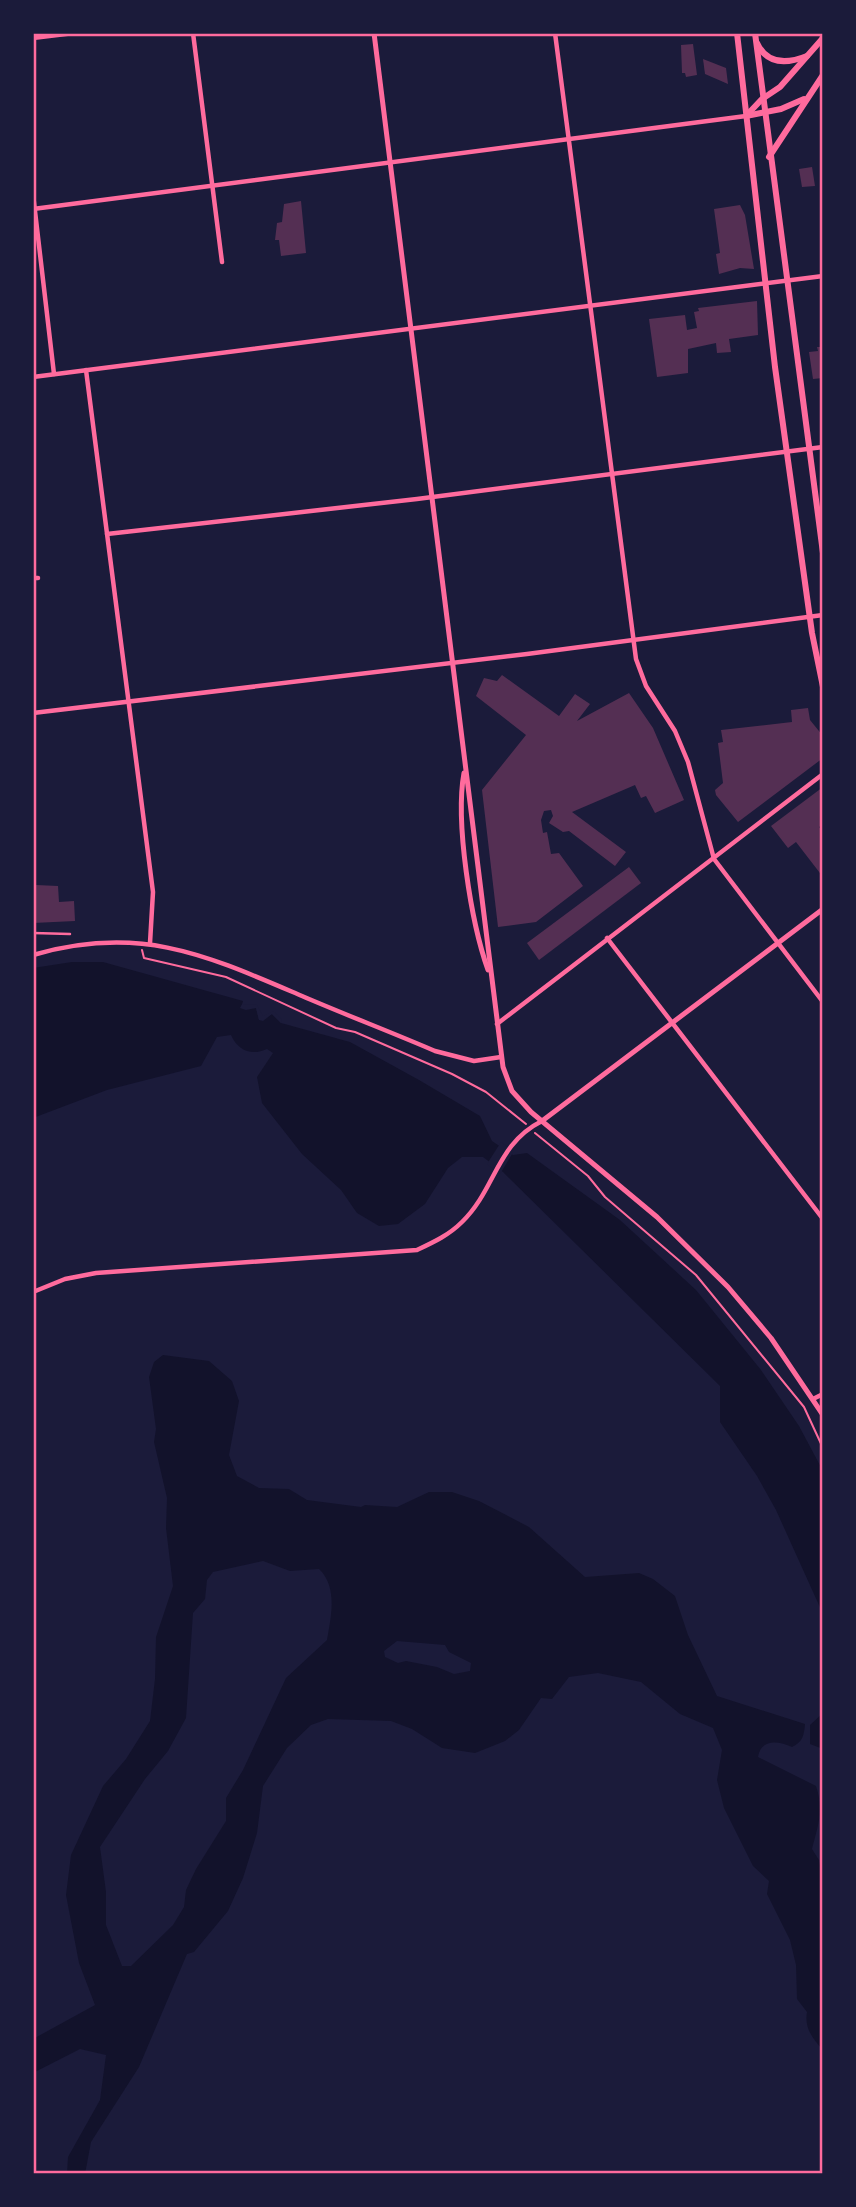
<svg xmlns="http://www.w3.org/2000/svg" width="856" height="2207" viewBox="0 0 856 2207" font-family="Spectral,serif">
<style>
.water{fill:#12122b;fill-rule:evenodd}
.pier{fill:#1b1b3a}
.building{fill:#542f53}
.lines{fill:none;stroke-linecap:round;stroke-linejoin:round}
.path{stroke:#ff6b9d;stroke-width:2}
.pedestrian{stroke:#ff6b9d;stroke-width:2.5}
.minor{stroke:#ff6b9d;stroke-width:4.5}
.tertiary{stroke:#ff6b9d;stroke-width:5}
.primary{stroke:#ff6b9d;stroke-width:6}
.neatline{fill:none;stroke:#ff6b9d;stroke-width:2.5}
</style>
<rect width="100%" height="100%" fill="#1b1b3a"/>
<!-- water -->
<g class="water">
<path d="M72,962H103L243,1001L241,1008H256L259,1020L272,1014L281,1023L350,1042L419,1080L480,1116L492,1141L513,1155L527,1153L620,1220L696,1290L761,1370L799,1426L823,1471V1614L776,1510L757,1476L720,1422V1386L503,1172L483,1157H462L448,1168L425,1204L398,1224L379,1226L357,1213L341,1190L302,1154L262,1103L257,1077L273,1053L267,1049C252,1056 238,1051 231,1035L217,1037L201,1066L107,1090L33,1118V968Z"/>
<path d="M163,1355L209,1361L232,1381L239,1401L229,1455L237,1476L259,1488L289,1489L307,1500L361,1507L365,1505L397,1507L429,1492H452L479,1501L529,1527L585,1577L639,1573L653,1579L675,1596L688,1635L717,1696L805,1724C804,1735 803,1742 792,1747C779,1741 761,1738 758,1757L816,1786C824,1810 818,1826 812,1849L819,1860L823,1883V2050C813,2039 804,2028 807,2012L797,1999L796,1965L790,1940L767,1894L769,1881L753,1866L724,1808L717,1780L722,1750L713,1728L680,1714L641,1682L598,1673L569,1677L552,1699L541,1698L519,1730L505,1741L475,1753L442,1748L412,1729L391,1721L328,1719L311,1725L287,1748L263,1786L257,1833L243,1878L228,1911L194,1952L187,1954L139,2067L91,2142L85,2174H67L68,2157L100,2100L106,2055L80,2049L33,2073V2039L95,2005L79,1963L66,1895L71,1855L103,1786L126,1759L150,1721L155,1679L156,1637L173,1586L166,1528L167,1498L154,1442L156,1429L149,1377L154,1362ZM263,1561L290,1571L319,1569C338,1587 331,1617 327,1640L286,1678L243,1770L226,1798V1821L196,1869L186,1890L184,1907L173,1925L131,1966H122L106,1925V1892L100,1847L145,1779L168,1751L186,1718L193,1613L205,1599L207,1580L213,1572ZM397,1641L445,1645L449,1652L471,1663L470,1671L454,1674L437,1667L406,1661L398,1663L385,1657L384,1651Z"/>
<path d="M823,1713V1749L810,1744V1725Z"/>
</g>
<!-- pier -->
<g class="pier">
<path d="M242,1004L257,1005L263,1016L273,1011L282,1019L281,1023L272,1014L263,1021L259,1020L256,1008L246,1010L240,1008Z"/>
<path d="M501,1142L514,1151L500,1174L487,1164Z"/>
</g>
<!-- building -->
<g class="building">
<path d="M693,44L697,75L686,77L685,73H682L681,45Z"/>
<path d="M703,59L726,68L728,84L705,74Z"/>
<path d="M812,167L815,186L802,187L799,169Z"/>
<path d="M301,201L306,253L281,256L279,240H275L277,223L282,222L284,204Z"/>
<path d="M740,205L745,215L754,269L740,268L719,274L716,254L720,253L714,209Z"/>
<path d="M757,301L758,335L729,339L731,352L717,353L716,343L688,349V373L657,377L649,319L685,315L687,330L697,328L694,312L699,311L698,308Z"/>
<path d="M817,347H823V378L813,379L809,352L818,351Z"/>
<path d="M502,675L559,716L575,694L590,704L577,721L629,693L653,728L684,800L655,813L646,796L641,798L635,785L572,812L626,852L615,866L569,831L563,832L549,823L553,816L551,810L544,811L541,820L543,833L547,832L551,854L559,853L583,886L536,922L498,927L482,790L526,735L476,696L484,678L497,681Z"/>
<path d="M808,708L810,720L823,736V758L738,822L716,795L715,790L723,783L718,743L723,742L721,730L792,722L791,710Z"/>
<path d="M823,787V824L819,827L823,832V877L796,842L788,848L771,826Z"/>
<path d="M629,867L641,883L539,960L527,943Z"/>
<path d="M36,885L58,886L59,902L74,901L75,921L33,923Z"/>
</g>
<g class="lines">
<!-- path -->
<g class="path">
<path d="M142,950L144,958L226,977L336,1028L355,1032L452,1074L486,1092L526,1124"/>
<path d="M535,1133L588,1176L605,1197L696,1275L804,1407L823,1448"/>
</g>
<!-- pedestrian -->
<path class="pedestrian" d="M33,933L70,934"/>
<!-- minor -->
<g class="minor">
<path d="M193,33L222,262"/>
<path d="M555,33L636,659L646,686L675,731L688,762L714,859L823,1002"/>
<path d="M33,38L74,33"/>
<path d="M33,194L54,374"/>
<path d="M33,209L746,116"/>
<path d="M86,370L153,892L150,943"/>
<path d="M33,377L823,276"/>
<path d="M107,534L417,499L823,447"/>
<path d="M33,578H38"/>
<path d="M33,713L527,654L823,615"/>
<path d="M607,938L823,1219"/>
<path d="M33,955C140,924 206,955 302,996C346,1015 391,1032 435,1051L474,1061L501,1057"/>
<path d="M497,1024L823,774"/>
<path d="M33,1292L65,1279L96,1273L417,1250C434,1242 449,1235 462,1222C496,1189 496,1144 542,1121"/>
<path d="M813,1399L823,1394"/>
</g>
<!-- tertiary -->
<g class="tertiary">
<path d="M374,33L503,1067L512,1091L531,1112L657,1217L728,1287L771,1338L823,1415"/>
<path d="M464,773C455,822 471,922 488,970"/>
<path d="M542,1121L823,909"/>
</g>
<!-- primary -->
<g class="primary">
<path d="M737,33L775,367L812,633L823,687"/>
<path d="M755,33L823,553"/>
<path d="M757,43C767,65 787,64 807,56"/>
<path d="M746,116L762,99L780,87L823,38"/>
<path d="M746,116L781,109L804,99"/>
<path d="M769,157L823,75"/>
</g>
</g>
<!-- border -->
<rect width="856" height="2207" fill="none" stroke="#1b1b3a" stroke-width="70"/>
<rect x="35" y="35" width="786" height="2137" class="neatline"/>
</svg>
